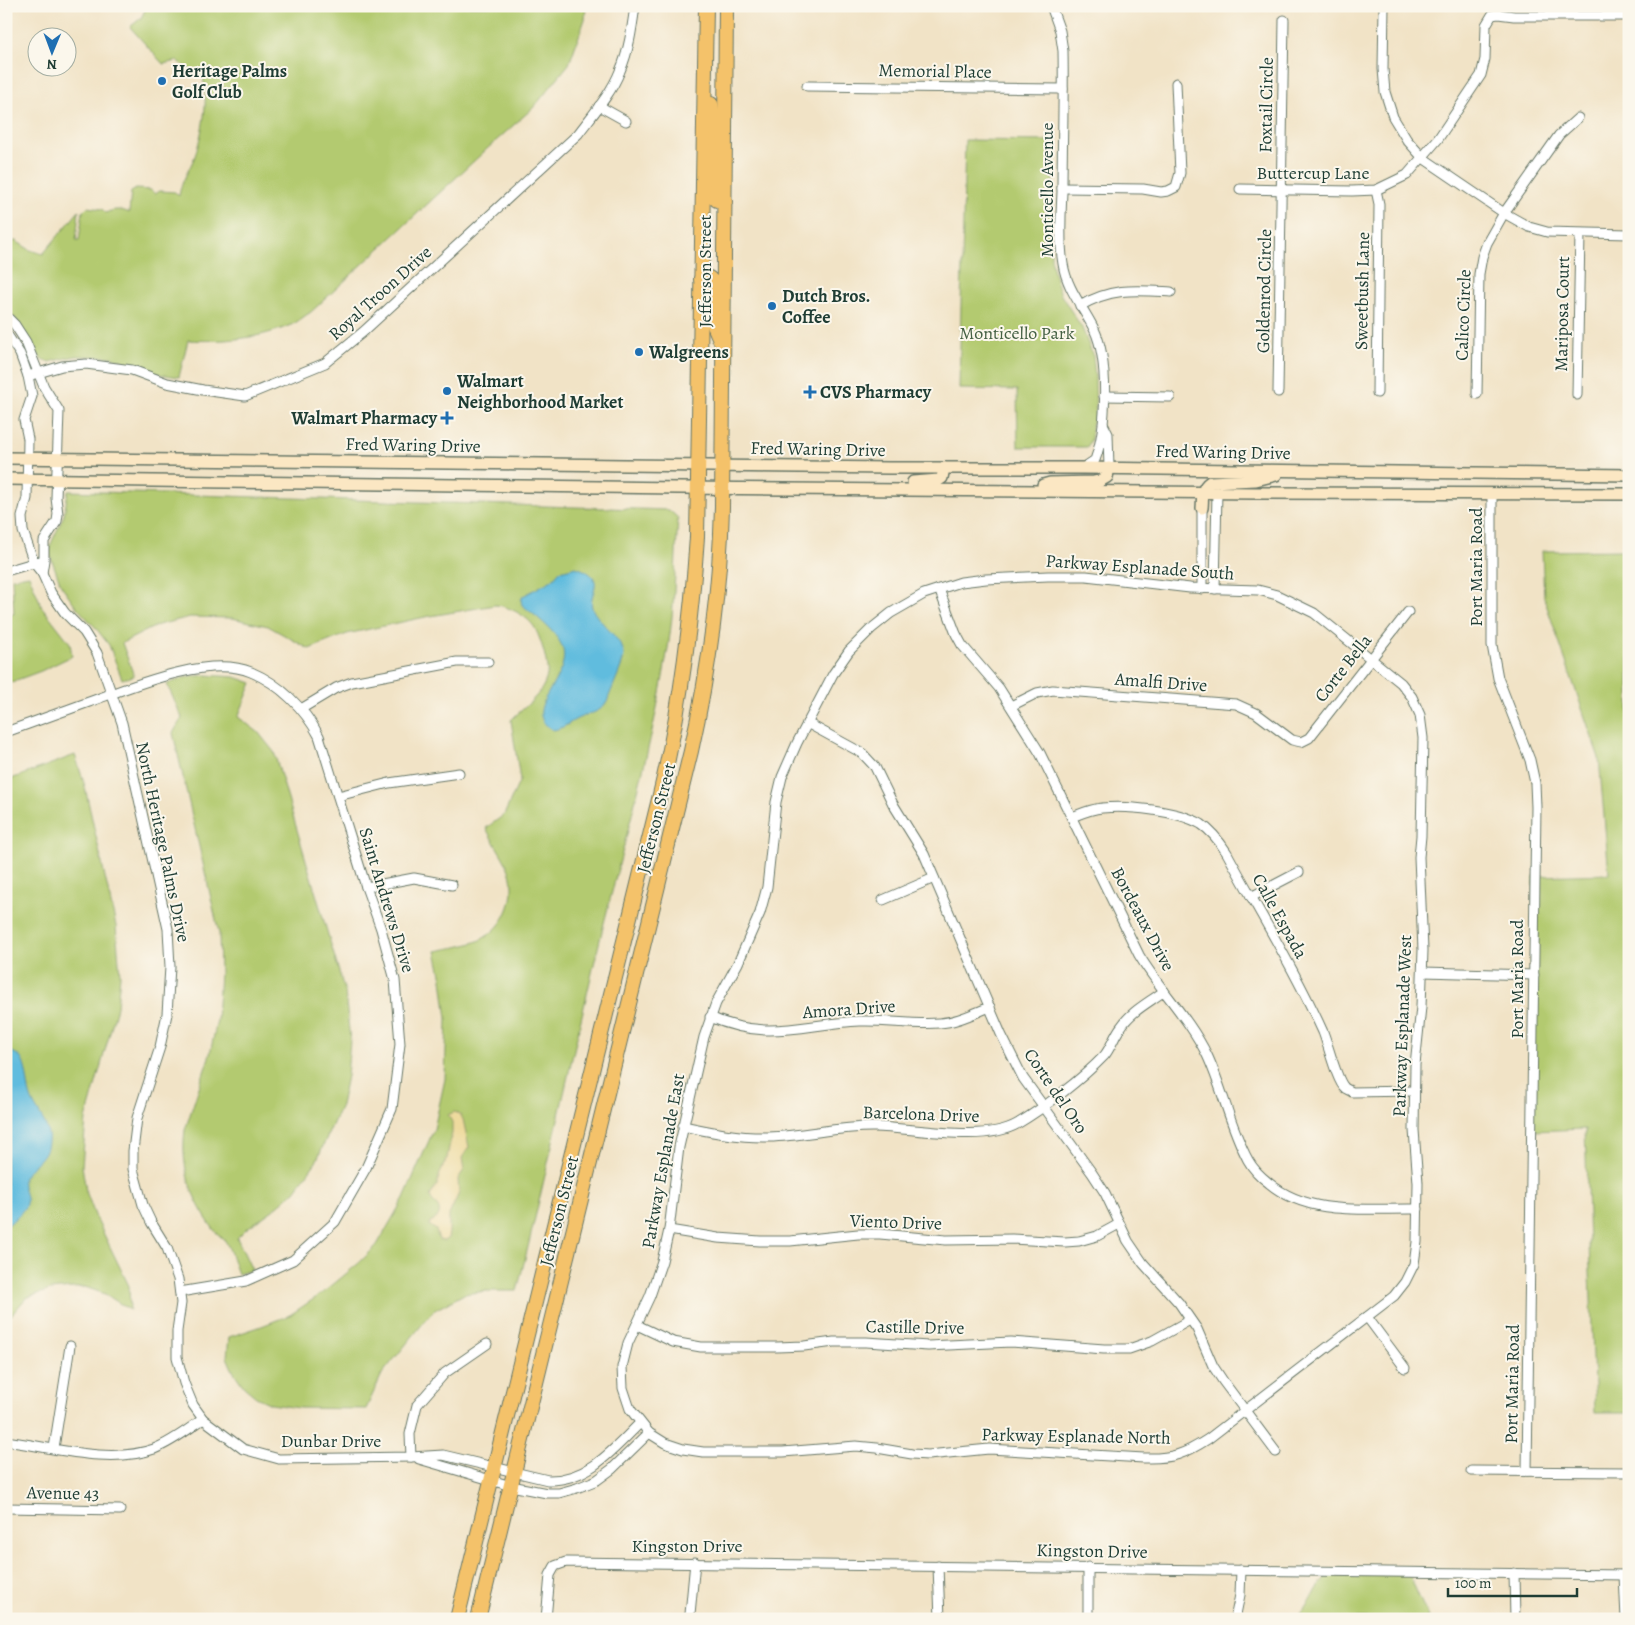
<svg xmlns="http://www.w3.org/2000/svg" width="1635" height="1625" viewBox="0 0 1635 1625" font-family="Alegreya,serif">
<style>
.green{fill:#b3ca6f;stroke:#698452}
.sand{fill:#eeda9e;stroke:#868c69}
.water{fill:#60bcde;stroke:#407c89}
.lines{fill:none;stroke-linecap:round;stroke-linejoin:round}
.minor-casing{stroke:#687767;stroke-width:11}
.secondary-casing{stroke:#687767;stroke-width:14}
.primary-casing{stroke:#687767;stroke-width:16}
.minor{stroke:#fff;stroke-width:9}
.secondary{stroke:#fbe7c3;stroke-width:11}
.primary{stroke:#f4c26a;stroke-width:14}
.poi-dot{fill:#1f6fb2;stroke:#fbf7ec;stroke-width:2}
.labels{text-anchor:middle;dominant-baseline:central;stroke-width:4;stroke-linejoin:round;paint-order:stroke}
.poi-label{font-size:18px;font-weight:bold;fill:#1f3d34;stroke:#fbf7ec;text-anchor:start}
.street-label{font-size:18px;fill:#1f3d34;stroke:#fbf7ec}
.park-label{font-size:18px;fill:#446043;stroke:#fbf7ec}
</style>
<rect width="100%" height="100%" fill="#fbf7ec"/>
<filter id="ink" filterUnits="userSpaceOnUse"><feTurbulence type="fractalNoise" baseFrequency=".02" numOctaves="2"/><feDisplacementMap in="SourceGraphic" scale="10" xChannelSelector="R" yChannelSelector="G"/><feConvolveMatrix kernelMatrix="1 2 1 2 8 2 1 2 1" color-interpolation-filters="sRGB"/></filter>
<filter id="wash" filterUnits="userSpaceOnUse"><feTurbulence type="fractalNoise" baseFrequency=".0096" numOctaves="4" result="noise"/><feDisplacementMap in="SourceGraphic" scale="20" xChannelSelector="R" yChannelSelector="G"/><feGaussianBlur stdDeviation="1.12" result="paint"/><feColorMatrix in="noise" values="0 0 0 0 0 0 0 0 0 0 0 0 0 0 0 0 0 1.4 0 .05"/><feComposite in="paint" operator="in"/></filter>
<g filter="url(#wash)">
<rect width="100%" height="100%" fill="#f1e3c6"/>
<!-- green -->
<g class="green">
<path d="M147,6H586L585,19L569,64L534,107L488,148L311,312C304,316 298,322 291,325C259,339 222,342 188,340L179,377L158,374L112,357L76,356L49,362L41,359L17,321L6,309V242L16,241L30,250L43,254L79,211L76,240H79L83,211L87,207L102,209L106,213C112,209 123,209 129,213L131,192L136,189L151,190L155,194L160,191L175,192L179,196C181,181 190,169 195,156C202,134 209,101 203,78L177,61L163,64L130,27L141,18Z"/>
<path d="M965,140L1054,141L1051,258L1055,276L1061,295L1082,328L1093,356L1095,376L1096,417L1092,425L1091,440L1087,447H1018L1017,390L959,389Z"/>
<path d="M68,491L669,510L678,518C675,561 675,605 668,648C653,742 627,832 604,923C574,1045 548,1169 517,1291H486L464,1294L433,1311L382,1374L366,1409L299,1408L271,1404L256,1397L244,1387L233,1371L227,1357L229,1337L259,1327L290,1315L324,1292L359,1263L377,1245L404,1198L434,1129L445,1079L447,1019L442,979L436,951C450,948 466,946 478,941C507,928 520,894 507,865C501,853 492,840 486,828L504,815L520,780L511,720C524,707 544,694 547,675C549,665 539,631 532,624C525,615 506,605 495,605L425,617L347,634L309,649L268,626L232,618L190,617L158,625L122,643L134,676L122,679L109,645L95,627L78,609L61,585L50,555V546L64,515Z"/>
<path d="M1626,550L1629,588V1413H1595L1585,1129L1532,1131L1534,876L1609,874L1599,758L1544,598L1542,551Z"/>
<path d="M29,575L42,607L70,643L72,656L41,671L6,684V614H14L12,578Z"/>
<path d="M206,675L235,677L252,683L238,717L258,732L274,752L345,992L350,1040L347,1076L341,1105L316,1162L295,1191L273,1210L246,1229L237,1238L252,1270L238,1274C234,1264 231,1251 226,1242C223,1238 218,1235 215,1231C192,1200 180,1169 185,1130L210,1054L217,1020L220,973L219,933L173,733L182,718L167,684L187,677Z"/>
<path d="M75,755L84,783L116,926L120,975L117,1007L86,1119L82,1166L86,1191L96,1218L129,1286L130,1310L105,1294L85,1287L50,1290L26,1298L6,1321V781Z"/>
<path d="M1329,1571L1408,1572L1429,1619H1298Z"/>
</g>
<!-- sand -->
<path class="sand" d="M454,1112L458,1113L463,1119L469,1147L462,1158L464,1170L458,1179L459,1193L449,1215V1232L448,1238L444,1241L439,1240L436,1230L429,1225L430,1222L436,1219C445,1208 433,1205 430,1196L437,1185L440,1173L447,1158L452,1132V1122L448,1115Z"/>
<!-- water -->
<g class="water">
<path d="M576,567C612,579 585,594 593,610C600,624 623,640 624,654C624,664 611,689 607,702C600,713 590,713 579,718C568,723 565,728 553,730C516,709 577,676 561,644C555,631 534,614 522,605L521,600L523,596L552,580L560,571Z"/>
<path d="M6,1049C10,1051 16,1053 20,1057C27,1065 27,1083 30,1094C34,1111 51,1123 48,1143C46,1159 31,1165 24,1177C19,1186 30,1197 25,1207C21,1214 12,1221 6,1227Z"/>
</g>
</g>
<g filter="url(#ink)">
<g class="lines">
<!-- minor casing -->
<g class="minor-casing">
<g id="minor">
<path d="M1051,6L1060,31L1063,51C1064,98 1062,145 1062,192C1061,215 1059,241 1063,264C1067,289 1083,307 1094,329C1109,360 1107,428 1095,460L1083,468"/>
<path d="M1384,6L1383,69L1385,92L1393,117L1407,140L1423,158L1504,213L1529,227L1547,232L1629,234"/>
<path d="M807,86L1063,89"/>
<path d="M599,106L626,121"/>
<path d="M1062,188L1143,189L1161,192L1168,191L1176,187L1180,173L1176,83"/>
<path d="M1240,189L1352,191L1376,190L1407,175L1438,139L1481,75L1485,59L1486,25L1492,15L1498,14L1514,16H1629"/>
<path d="M1376,190L1379,204L1377,393"/>
<path d="M1080,306C1112,287 1136,290 1171,292"/>
<path d="M6,316L15,325L26,342L44,387L59,411L56,498L58,514L57,521L44,541V560L42,573"/>
<path d="M6,333L20,354L28,376L32,396L24,420L28,439L27,498L22,517L23,531L34,563L42,573L51,593L65,613L84,632L97,653L122,723L168,929L170,967L167,1014L160,1047L137,1118L133,1151V1169L143,1205L151,1222L167,1248L178,1279L181,1303L177,1331V1357L184,1383L193,1405L203,1419L243,1449L279,1459L411,1457L443,1455L548,1480C588,1481 614,1449 640,1423"/>
<path d="M28,376L62,366L86,364L132,370L167,383L203,390L245,396L325,363L363,332L578,134C593,114 611,94 620,71C629,51 632,28 635,6"/>
<path d="M1278,392L1284,20"/>
<path d="M1477,394L1479,274L1482,257L1487,243L1504,213L1559,135L1578,118"/>
<path d="M1577,395L1580,234"/>
<path d="M1104,396L1170,397"/>
<path d="M1104,426L1108,434L1109,468"/>
<path d="M1492,495V645L1498,678L1530,760L1535,783L1536,807L1527,1471"/>
<path d="M6,571L40,561"/>
<path d="M1048,576H1086L1190,588L1258,590L1277,595L1314,613L1401,683L1412,697L1420,715L1423,738L1421,836L1419,857L1423,950L1421,1007L1415,1065L1414,1130L1418,1183L1417,1242L1414,1264L1405,1282L1394,1296L1208,1439C1185,1454 1172,1459 1144,1458L989,1449L928,1455L912,1454L877,1448L856,1446L783,1452H703L683,1449L665,1443L649,1433L630,1409L623,1388L622,1367L628,1343L650,1296L662,1261L669,1230L679,1147L704,1037L716,1003L738,963L760,913L767,887L776,802L782,777L797,743L833,674L849,651L871,629L891,613L924,594L961,582L986,579Z"/>
<path d="M939,589L956,634L962,645L999,688L1040,753L1139,955C1159,989 1189,1018 1207,1055C1223,1089 1230,1127 1248,1160C1253,1169 1261,1177 1269,1183C1309,1217 1368,1208 1418,1209"/>
<path d="M1202,589V508"/>
<path d="M1215,589L1217,492"/>
<path d="M1011,706L1037,693L1053,690L1236,704L1256,713L1292,740L1301,742L1309,738L1408,612"/>
<path d="M301,709L336,688L352,682L457,662H488"/>
<path d="M807,723L862,753L875,767L893,804L924,854L1001,1034L1023,1078L1092,1173L1105,1193L1128,1241L1143,1263L1179,1303L1197,1329L1213,1366L1223,1381L1276,1452"/>
<path d="M6,732C34,722 61,712 89,702C130,687 209,654 251,672C280,684 305,709 319,736L366,887L381,929L395,980L400,1044L392,1109L366,1168L335,1222L293,1260L246,1281L180,1292"/>
<path d="M338,796L389,783L459,773"/>
<path d="M1072,817C1082,813 1091,809 1102,808C1128,805 1178,811 1201,824C1212,831 1220,842 1227,853C1259,912 1295,970 1323,1032C1328,1044 1337,1082 1345,1088C1346,1089 1351,1091 1352,1092L1414,1091"/>
<path d="M366,887L414,878L452,885"/>
<path d="M1251,897L1299,872"/>
<path d="M883,900L934,878"/>
<path d="M1423,972L1534,975"/>
<path d="M710,1017C767,1042 803,1024 860,1021C886,1020 913,1025 939,1023C957,1022 974,1013 990,1007"/>
<path d="M683,1126C711,1132 740,1138 769,1137C805,1136 840,1126 875,1127C914,1128 984,1143 1017,1124C1044,1108 1082,1079 1104,1056C1111,1048 1114,1036 1121,1027C1131,1011 1150,1002 1164,991"/>
<path d="M669,1230L718,1238L760,1241H790L858,1234H880L946,1240L1012,1239L1065,1242L1079,1241L1097,1236L1119,1224"/>
<path d="M1367,1317L1405,1368"/>
<path d="M637,1325L673,1342L701,1347H777L804,1346L834,1342H866L928,1346L1011,1342L1104,1349H1129L1152,1341L1190,1320"/>
<path d="M6,1441C52,1447 109,1465 154,1449C172,1442 187,1430 203,1419"/>
<path d="M54,1448L70,1346"/>
<path d="M411,1457L410,1434L417,1405L445,1373L487,1344"/>
<path d="M419,1459L511,1486L547,1493H559L577,1488L597,1480L612,1469L649,1433"/>
<path d="M1471,1471L1629,1472"/>
<path d="M6,1508L120,1510"/>
<path d="M938,1566L940,1619"/>
<path d="M1514,1573L1515,1619"/>
<path d="M1624,1575L1626,1619"/>
<path d="M1088,1617V1567"/>
<path d="M546,1619L550,1575L555,1566L566,1562L1629,1575"/>
<path d="M688,1619L690,1614L695,1562"/>
<path d="M1235,1619L1240,1595L1241,1570"/>
</g>
</g>
<!-- secondary casing -->
<g class="secondary-casing">
<g id="secondary">
<path d="M6,458L890,468H1083L1629,475"/>
<path d="M6,479L679,488L1257,493L1629,494"/>
<path d="M913,482L939,480L942,478L944,468"/>
<path d="M1043,485L1050,483L1094,482L1100,481L1107,477L1109,468"/>
<path d="M1202,508C1203,498 1201,488 1210,482L1256,480L1276,475"/>
</g>
</g>
<!-- primary casing -->
<g class="primary-casing">
<g id="primary">
<path d="M711,104L714,125V197L717,200L725,202"/>
<path d="M701,279L709,278L712,281L713,323L721,342"/>
<path d="M457,1619L659,799C680,713 691,626 697,537L706,6"/>
<path d="M478,1619L691,751C709,670 720,591 722,507L726,6"/>
</g>
</g>
<!-- minor -->
<use href="#minor" class="minor"/>
<!-- secondary -->
<use href="#secondary" class="secondary"/>
<!-- primary -->
<use href="#primary" class="primary"/>
</g>
</g>
<!-- markers -->
<g class="poi-dot">
<circle cx="162" cy="81" r="5"/>
<circle cx="772" cy="306" r="5"/>
<circle cx="639" cy="352" r="5"/>
<circle cx="447" cy="391" r="5"/>
<path d="M807.5 384.5h5v5h5v5h-5v5h-5v-5h-5v-5h5z"/>
<path d="M444.5 410.5h5v5h5v5h-5v5h-5v-5h-5v-5h5z"/>
</g>
<g class="labels">
<!-- poi labels -->
<g class="poi-label">
<text x="172" y="71">Heritage Palms<tspan x="172" dy="21">Golf Club</tspan></text>
<text x="782" y="296">Dutch Bros.<tspan x="782" dy="21">Coffee</tspan></text>
<text x="649" y="352">Walgreens</text>
<text x="457" y="381">Walmart<tspan x="457" dy="21">Neighborhood Market</tspan></text>
<text x="820" y="392">CVS Pharmacy</text>
<text x="437" y="418" text-anchor="end">Walmart Pharmacy</text>
</g>
<!-- street labels -->
<g class="street-label">
<text transform="translate(935 71) rotate(1)">Memorial Place</text>
<text transform="translate(1266 105) rotate(-89)">Foxtail Circle</text>
<text x="1313" y="173">Buttercup Lane</text>
<text transform="translate(1047 190) rotate(-90)">Monticello Avenue</text>
<text transform="translate(705 271) rotate(-90)">Jefferson Street</text>
<text transform="translate(1264 291) rotate(-89)">Goldenrod Circle</text>
<text transform="translate(1362 291) rotate(-89)">Sweetbush Lane</text>
<text transform="translate(380 293) rotate(-42)">Royal Troon Drive</text>
<text transform="translate(1562 314) rotate(-89)">Mariposa Court</text>
<text transform="translate(1463 315) rotate(-88)">Calico Circle</text>
<text transform="translate(413 445) rotate(1)">Fred Waring Drive</text>
<text transform="translate(818 449) rotate(1)">Fred Waring Drive</text>
<text transform="translate(1223 452) rotate(1)">Fred Waring Drive</text>
<text transform="translate(1140 567) rotate(4)">Parkway Esplanade South</text>
<text transform="translate(1476 567) rotate(-90)">Port Maria Road</text>
<text transform="translate(1343 668) rotate(-52)">Corte Bella</text>
<text transform="translate(1161 682) rotate(4)">Amalfi Drive</text>
<text transform="translate(656 818) rotate(-76)">Jefferson Street</text>
<text transform="translate(163 842) rotate(78)">North Heritage Palms Drive</text>
<text transform="translate(387 900) rotate(73)">Saint Andrews Drive</text>
<text transform="translate(1280 916) rotate(61)">Calle Espada</text>
<text transform="translate(1143 919) rotate(62)">Bordeaux Drive</text>
<text transform="translate(1517 979) rotate(-90)">Port Maria Road</text>
<text transform="translate(849 1009) rotate(-4)">Amora Drive</text>
<text transform="translate(1402 1026) rotate(-88)">Parkway Esplanade West</text>
<text transform="translate(1056 1091) rotate(56)">Corte del Oro</text>
<text transform="translate(921 1114) rotate(2)">Barcelona Drive</text>
<text transform="translate(663 1161) rotate(-80)">Parkway Esplanade East</text>
<text transform="translate(559 1211) rotate(-76)">Jefferson Street</text>
<text transform="translate(896 1222) rotate(2)">Viento Drive</text>
<text transform="translate(915 1327) rotate(1)">Castille Drive</text>
<text transform="translate(1512 1384) rotate(-89)">Port Maria Road</text>
<text transform="translate(1076 1436) rotate(1)">Parkway Esplanade North</text>
<text x="331" y="1441">Dunbar Drive</text>
<text transform="translate(63 1493) rotate(1)">Avenue 43</text>
<text x="687" y="1546">Kingston Drive</text>
<text transform="translate(1092 1551) rotate(1)">Kingston Drive</text>
</g>
<!-- park labels -->
<g class="park-label">
<text x="1017" y="333">Monticello Park</text>
</g>
</g>
<!-- margin -->
<rect width="1635" height="1625" fill="none" stroke="#fbf7ec" stroke-width="25"/>
<!-- north arrow -->
<g transform="translate(52 52) rotate(181)"><circle r="24" fill="#fbf7ec" stroke="#a3ada2"/>
<path d="M0-4L9 19L0 12L-9 19Z" fill="#1f6fb2"/>
<text y="-8" font-size="14" font-weight="bold" text-anchor="middle" fill="#1f3d34">N</text>
</g>
<!-- scale -->
<path d="M1448 1588v8h129v-8" fill="none" stroke="#1f3d34" stroke-width="2.5"/>
<text x="1455" y="1588" font-size="15" fill="#1f3d34" stroke="#fbf7ec" stroke-width="4" paint-order="stroke">100 m</text>
</svg>
